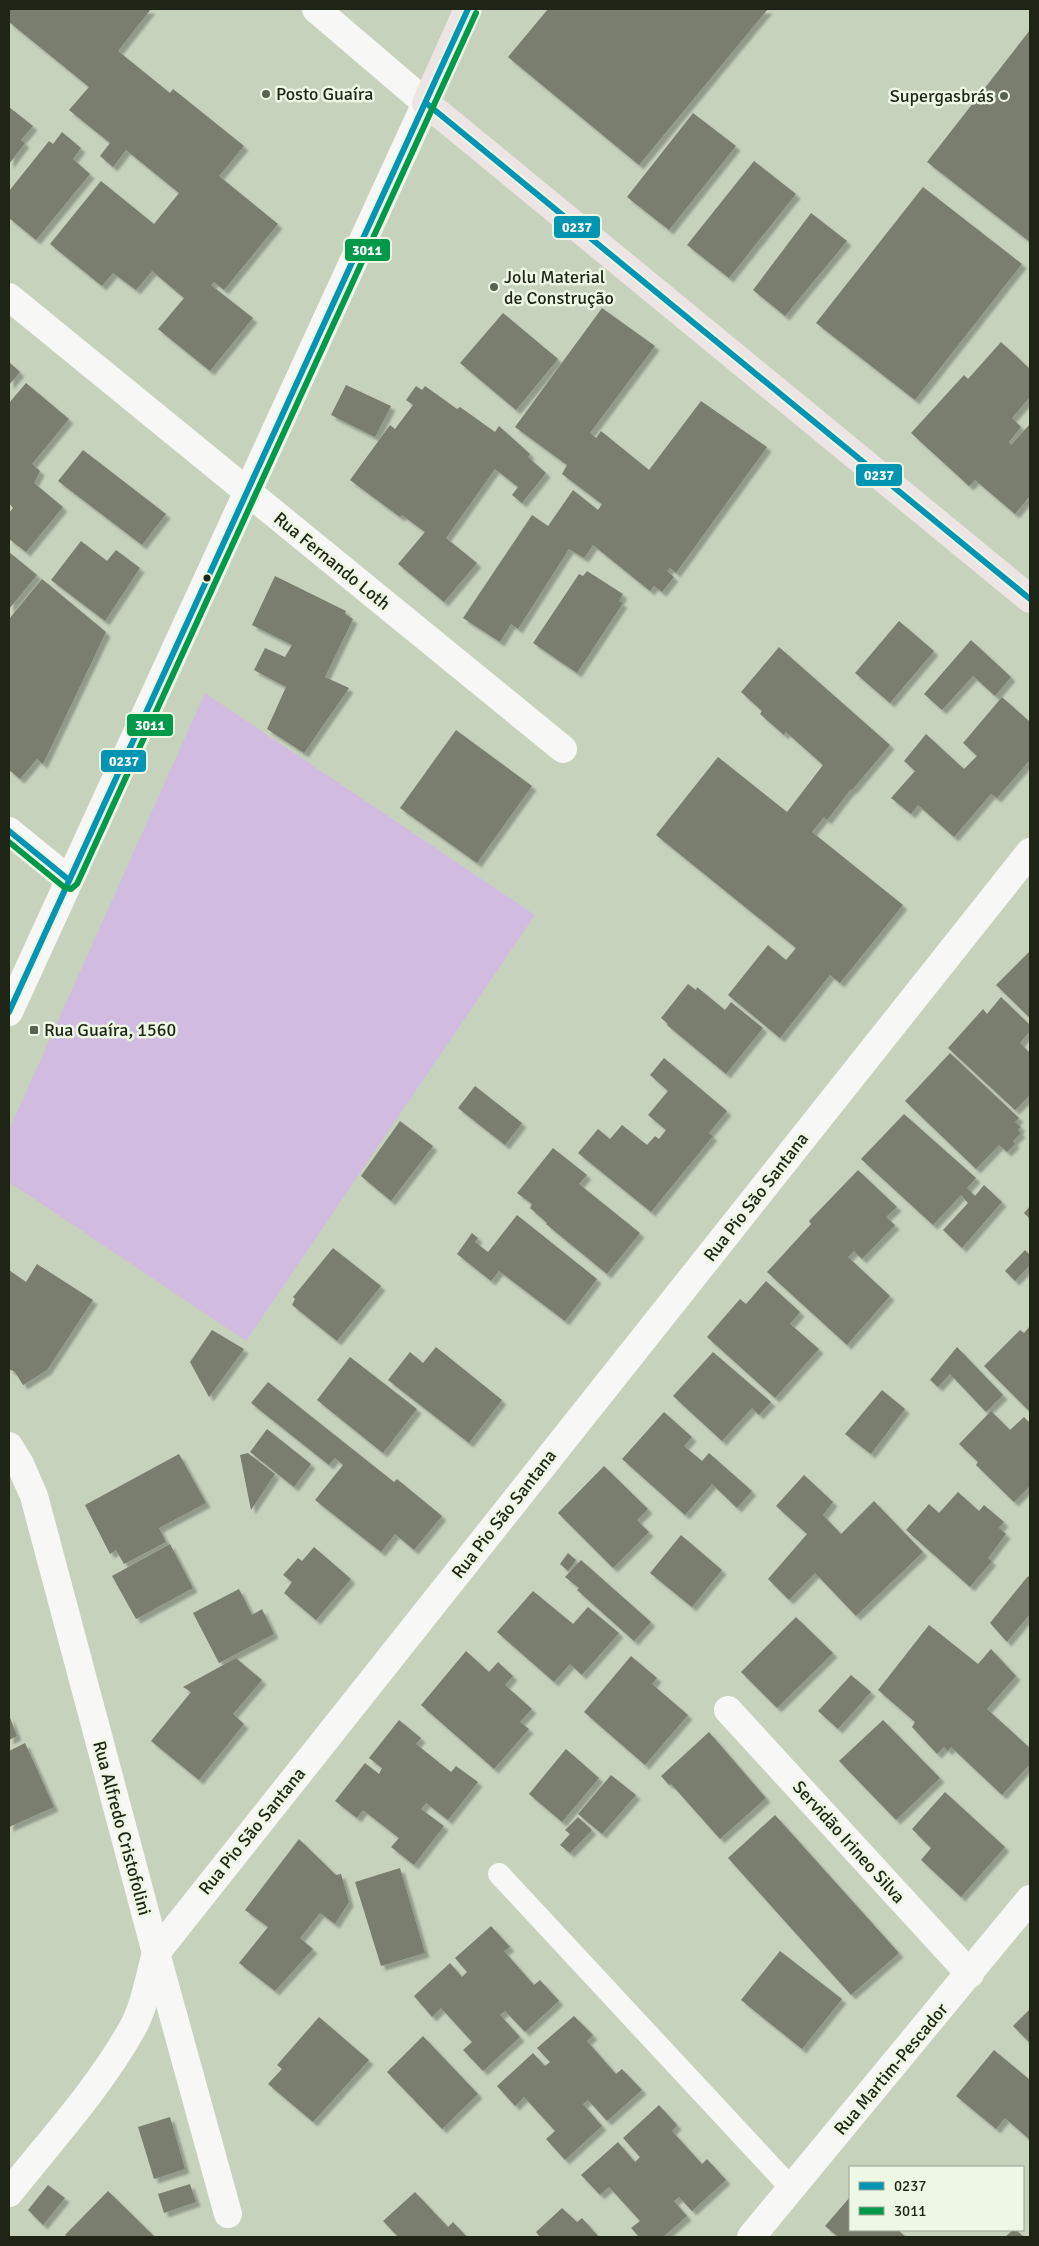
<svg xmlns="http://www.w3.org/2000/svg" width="1039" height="2246" viewBox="0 0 1039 2246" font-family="Signika,sans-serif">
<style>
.green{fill:#d1bbe1}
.building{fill:#797e6e;filter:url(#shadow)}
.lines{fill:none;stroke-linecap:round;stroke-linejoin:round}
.service{stroke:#f7f8f5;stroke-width:22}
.minor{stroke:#f7f8f5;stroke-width:28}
.tertiary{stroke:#f7f8f5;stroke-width:28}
.secondary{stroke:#f7f8f5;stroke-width:28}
.primary{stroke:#ece5e3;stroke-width:28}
.bus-1-casing{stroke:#edf7e4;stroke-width:10}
.bus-2-casing{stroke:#edf7e4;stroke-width:10}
.bus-1{stroke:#0495b3;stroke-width:6}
.bus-2{stroke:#03994b;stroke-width:6}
.poi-dot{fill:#596251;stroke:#edf7e4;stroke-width:2}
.bus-dot{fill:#1e2517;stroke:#edf7e4;stroke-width:2}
.labels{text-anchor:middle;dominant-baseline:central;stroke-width:5;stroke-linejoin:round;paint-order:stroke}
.poi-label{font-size:18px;fill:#1e2517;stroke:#edf7e4;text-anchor:start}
.street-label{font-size:18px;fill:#1e2517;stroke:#edf7e4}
.line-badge{stroke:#edf7e4;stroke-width:2}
.badge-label{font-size:14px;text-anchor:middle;font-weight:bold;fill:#fff}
</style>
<defs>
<filter id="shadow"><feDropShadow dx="4.5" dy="4.5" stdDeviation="1" flood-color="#0004"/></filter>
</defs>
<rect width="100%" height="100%" fill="#c7d2bd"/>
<!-- green -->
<path class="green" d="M205,693L535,915L246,1341L9,1182V1130Z"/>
<!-- building -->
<g class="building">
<path d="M9,9H151L118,51L170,93L173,89L244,146L219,176L278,224L224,290L214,282L211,285L253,318L210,371L158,329L184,298L152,271L136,290L113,273L102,286L50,244L101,181L154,224L179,193L126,150L113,167L100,156L110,143L69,110L89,87L9,22Z"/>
<path d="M548,9H768L639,165L508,57Z"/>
<path d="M1030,30V242L927,162Z"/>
<path d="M9,107L33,126L21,140L25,143L9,164Z"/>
<path d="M693,113L736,146L669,230L627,197Z"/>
<path d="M62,132L81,148L73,159L90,174L36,240L9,218V191L49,141L53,144Z"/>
<path d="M754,161L796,194L729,278L687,245Z"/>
<path d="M923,187L1022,264L915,400L816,323Z"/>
<path d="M811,213L847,241L785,316L753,290Z"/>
<path d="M602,308L655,346L590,433L596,438L601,431L649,470L701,401L767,447L676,573L670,568L667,571L674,577L662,592L654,586L650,591L593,545L584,558L569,549L518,629L511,624L500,642L463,618L532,515L548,526L573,490L598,510L602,504L562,474L567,465L515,427Z"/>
<path d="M503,313L558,359L516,410L460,363Z"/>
<path d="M1001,342L1030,369V397L1012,418L1021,427L1009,442L1011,445L1030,424V496L1015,514L975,480L969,486L911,433L964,375L968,379Z"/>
<path d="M9,362L20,372L9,385Z"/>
<path d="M26,383L69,419L32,464L40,471L34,483L63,507L26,552L9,539V513L13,508L9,503V403Z"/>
<path d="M346,385L391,406L375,437L331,415Z"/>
<path d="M416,386L422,390L425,386L457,409L460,407L495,432L499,426L530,454L528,457L546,473L522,503L512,495L518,487L495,469L446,538L477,563L444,602L398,564L425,532L402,515L400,517L350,480L390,425L395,429L413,405L406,400Z"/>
<path d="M83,450L166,514L142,545L58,481Z"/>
<path d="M81,541L107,561L116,550L140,568L105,621L51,580Z"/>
<path d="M9,552L37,575L9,609Z"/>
<path d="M587,571L623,594L619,601L623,603L577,673L533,643L579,574L583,576Z"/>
<path d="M275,576L346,611L345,614L353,619L325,677L349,688L304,753L267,729L286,687L254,670L265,648L285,657L292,645L252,625Z"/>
<path d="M42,579L106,632L43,764L37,759L20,779L9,770V619Z"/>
<path d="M899,621L934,651L890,703L855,673Z"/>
<path d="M971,640L1011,677L995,696L973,676L942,710L924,694Z"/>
<path d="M779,647L890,745L852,790L851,789L827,820L824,817L812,832L903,905L840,983L830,975L780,1038L728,995L768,945L786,960L796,948L656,835L718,757L787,812L823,765L786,732L784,735L760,714L762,711L741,692Z"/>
<path d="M1002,697L1030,722V760L997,798L991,794L954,837L918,805L911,814L891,798L915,771L904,761L926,734L964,769L977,756L963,743Z"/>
<path d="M456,730L532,786L477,863L400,808Z"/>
<path d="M1030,951V1018L996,985Z"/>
<path d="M688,984L696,990L697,987L725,1010L731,1002L763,1028L726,1074L667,1025L668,1024L661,1018Z"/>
<path d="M1001,997L1030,1025V1031L1020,1043L1030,1053V1095L1015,1110L948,1048L983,1009L987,1014Z"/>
<path d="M950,1053L1019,1118L1015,1122L1021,1127L1018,1130L1021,1133L1013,1141L1015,1144L1007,1152L999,1145L976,1169L905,1101Z"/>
<path d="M664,1058L727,1111L709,1133L713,1136L651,1212L578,1153L598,1129L610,1139L622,1125L647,1145L655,1136L659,1139L666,1130L648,1115L668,1091L650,1075Z"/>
<path d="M475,1086L522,1123L505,1145L458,1108Z"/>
<path d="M904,1114L976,1178L967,1188L975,1196L984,1185L1002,1202L962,1248L943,1230L968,1203L961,1195L933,1225L861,1159Z"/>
<path d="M400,1121L433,1146L391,1201L361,1176Z"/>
<path d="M553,1148L587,1175L579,1184L640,1233L607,1274L546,1224L547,1223L530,1208L532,1204L517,1193Z"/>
<path d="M858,1170L897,1207L886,1217L895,1225L862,1259L854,1251L848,1257L890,1296L847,1345L767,1272L811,1224L809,1221Z"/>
<path d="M1030,1206V1219L1024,1213Z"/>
<path d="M517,1215L597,1279L565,1321L499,1271L491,1281L457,1254L472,1233L478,1238L475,1242L488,1252Z"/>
<path d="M333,1248L381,1286L337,1341L292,1305L295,1299L293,1297Z"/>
<path d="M1025,1250L1030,1255V1265L1015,1281L1005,1271Z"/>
<path d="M37,1264L93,1300L47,1370L23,1385L15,1372L9,1369V1270L26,1282Z"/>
<path d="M766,1281L800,1312L790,1324L819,1349L775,1398L707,1337L740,1299L746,1304Z"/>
<path d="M1030,1326V1412L984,1366L1020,1330L1024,1333Z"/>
<path d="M212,1330L244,1349L209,1397L190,1362Z"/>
<path d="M436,1347L502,1400L469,1443L388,1380L410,1352L423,1363Z"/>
<path d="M957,1347L1003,1395L986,1412L950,1374L938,1387L930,1380Z"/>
<path d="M713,1352L771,1402L759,1415L752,1408L722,1441L673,1396Z"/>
<path d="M350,1357L417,1409L383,1453L317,1400Z"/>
<path d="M268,1382L394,1482L397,1479L442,1516L414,1550L395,1534L381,1552L315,1500L343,1465L335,1458L329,1465L251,1403Z"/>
<path d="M882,1390L905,1409L871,1454L845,1434Z"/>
<path d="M991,1411L1010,1430L1024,1417L1030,1423V1486L1014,1502L976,1465L978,1462L959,1444Z"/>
<path d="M664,1412L692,1437L684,1446L702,1461L709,1453L752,1491L737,1508L712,1484L685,1515L622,1459Z"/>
<path d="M267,1429L311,1464L294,1487L250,1452Z"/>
<path d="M248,1453L275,1474L251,1510L240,1455Z"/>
<path d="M179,1454L206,1503L159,1528L166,1542L124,1564L116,1550L110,1554L85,1505Z"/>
<path d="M604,1466L648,1509L637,1520L649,1532L613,1568L558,1513Z"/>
<path d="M804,1475L833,1502L823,1515L841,1534L874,1501L923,1552L856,1616L815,1573L789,1600L768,1579L807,1534L776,1506Z"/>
<path d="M958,1492L979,1511L984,1505L1004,1522L999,1528L1006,1534L988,1558L992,1561L970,1587L906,1530L929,1504L939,1513Z"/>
<path d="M681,1535L722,1570L692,1607L650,1573Z"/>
<path d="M170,1544L193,1588L136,1619L112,1576Z"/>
<path d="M314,1547L351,1579L316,1620L284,1593L292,1582L283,1575L298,1558L302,1561Z"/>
<path d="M568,1553L576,1560L568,1571L560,1564Z"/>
<path d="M581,1560L651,1622L634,1641L577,1590L579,1588L565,1577Z"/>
<path d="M1028,1576L1030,1578V1614L1007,1642L990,1623Z"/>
<path d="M239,1589L252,1615L262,1609L274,1634L219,1663L193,1613Z"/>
<path d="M533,1591L573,1624L588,1607L619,1633L582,1675L570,1664L554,1682L497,1632Z"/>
<path d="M796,1617L833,1653L777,1708L741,1672Z"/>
<path d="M929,1625L978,1664L991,1649L1016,1676L987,1709L1030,1748V1764L1002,1795L951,1747L948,1751L944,1747L937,1754L912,1727L915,1722L878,1690Z"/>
<path d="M466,1651L489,1672L498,1662L513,1676L505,1685L532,1709L520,1722L529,1729L494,1769L421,1705Z"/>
<path d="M631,1656L657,1678L652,1684L688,1715L645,1765L584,1712Z"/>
<path d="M236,1658L262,1680L233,1714L244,1724L199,1780L151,1741L191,1692L183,1687Z"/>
<path d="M851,1675L871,1692L838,1729L818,1711Z"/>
<path d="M9,1715L17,1736L9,1740Z"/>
<path d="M399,1720L421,1738L416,1744L451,1772L456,1766L478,1782L448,1820L426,1803L421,1809L444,1826L414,1865L391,1847L399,1838L363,1810L357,1818L335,1801L365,1763L379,1774L382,1768L369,1758Z"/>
<path d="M883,1720L940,1778L896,1820L839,1761Z"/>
<path d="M709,1732L766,1798L720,1839L671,1784L669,1785L661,1776Z"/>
<path d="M25,1743L54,1807L9,1827V1751Z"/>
<path d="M566,1749L599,1778L562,1822L529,1794Z"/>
<path d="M611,1775L636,1795L602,1834L578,1814Z"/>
<path d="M945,1792L1005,1847L961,1897L921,1860L931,1848L912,1829Z"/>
<path d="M775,1815L899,1953L851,1995L728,1858Z"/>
<path d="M578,1817L592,1830L570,1853L560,1845L570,1834L565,1830Z"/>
<path d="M299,1839L336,1875L341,1874L349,1902L335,1924L320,1913L300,1938L313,1949L275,1991L239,1963L268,1927L245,1910Z"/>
<path d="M400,1868L425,1953L381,1966L355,1882Z"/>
<path d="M491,1926L510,1947L504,1951L534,1985L540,1980L559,2001L525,2032L505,2011L500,2015L520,2037L483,2071L463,2050L472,2042L441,2008L432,2017L414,1996L450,1963L462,1977L467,1972L455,1958Z"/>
<path d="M780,1951L842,1999L802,2049L741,2000Z"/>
<path d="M1030,2009V2043L1013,2026Z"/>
<path d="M574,2016L593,2035L587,2041L616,2074L622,2069L642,2090L607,2121L588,2100L583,2104L602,2126L565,2160L546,2139L555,2131L524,2097L515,2106L497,2086L533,2053L545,2066L550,2062L537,2048Z"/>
<path d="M319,2017L369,2060L313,2122L268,2084L282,2069L277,2065Z"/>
<path d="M423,2036L478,2094L442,2129L387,2072Z"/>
<path d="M994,2050L1030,2080V2140L1005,2118L996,2129L956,2096Z"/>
<path d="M659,2105L677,2125L672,2131L702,2164L707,2159L726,2180L692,2211L679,2197L674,2201L687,2216L663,2237H639L631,2228L640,2221L609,2187L600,2195L581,2175L618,2142L635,2162L640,2157L623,2138Z"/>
<path d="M170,2117L185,2169L154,2179L138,2127Z"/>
<path d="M190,2184L196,2202L164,2213L158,2194Z"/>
<path d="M48,2185L65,2198L43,2225L28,2210Z"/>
<path d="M108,2191L155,2237H68L65,2235Z"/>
<path d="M415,2192L448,2227L453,2222L467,2237H398L383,2221Z"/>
<path d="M850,2197V2230H898L906,2237H838L825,2226Z"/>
<path d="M562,2208L577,2222L582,2218L598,2236L602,2237H540L536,2232Z"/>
<path d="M1013,2230H1016L1024,2237H1005Z"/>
</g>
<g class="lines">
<!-- service -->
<path class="service" d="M499,1874L791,2188"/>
<!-- minor -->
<g class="minor">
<path d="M9,297L563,749"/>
<path d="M9,1446L20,1464L34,1496L156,1953L228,2214"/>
<path d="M728,1710L970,1974"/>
<path d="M9,2193C51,2140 99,2088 132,2029C145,2006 149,1978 156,1953L1030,852"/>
<path d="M751,2237L1030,1899"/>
</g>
<!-- tertiary -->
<g class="tertiary">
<path d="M9,831L69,880"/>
<path d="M9,1012L426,103"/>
</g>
<!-- secondary -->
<path class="secondary" d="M316,9L426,103"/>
<!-- primary -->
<path class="primary" d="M468,9L426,103L1030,599"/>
<!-- bus-1 casing -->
<g class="bus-1-casing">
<g id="bus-1">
<path d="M426,103L1030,599"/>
<path d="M9,831L69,880"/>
<path d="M9,1012L468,9"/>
</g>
</g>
<!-- bus-2 casing -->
<g class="bus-2-casing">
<path id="bus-2" d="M9,842L64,887L71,889L77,884L476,13"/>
</g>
<!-- bus-1 -->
<use href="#bus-1" class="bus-1"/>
<!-- bus-2 -->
<use href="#bus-2" class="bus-2"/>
</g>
<!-- markers -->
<g class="poi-dot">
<circle cx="266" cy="94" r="5"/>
<circle cx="1004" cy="96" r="5"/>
<circle cx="494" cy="287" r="5"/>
<rect x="29" y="1025" width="10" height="10" rx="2.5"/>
</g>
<circle class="bus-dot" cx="207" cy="578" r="4.5"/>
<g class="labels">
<!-- poi labels -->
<g class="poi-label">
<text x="276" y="94">Posto Guaíra</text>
<text x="994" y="96" text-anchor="end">Supergasbrás</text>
<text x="504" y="277">Jolu Material<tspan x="504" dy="21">de Construção</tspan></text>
<text x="44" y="1030">Rua Guaíra, 1560</text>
</g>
<!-- street labels -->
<g class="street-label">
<text transform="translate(332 561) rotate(39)">Rua Fernando Loth</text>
<text transform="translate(756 1197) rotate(-52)">Rua Pio São Santana</text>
<text transform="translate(504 1514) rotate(-52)">Rua Pio São Santana</text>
<text transform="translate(122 1828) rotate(75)">Rua Alfredo Cristofolini</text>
<text transform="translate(252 1831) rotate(-51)">Rua Pio São Santana</text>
<text transform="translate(849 1842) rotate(48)">Servidão Irineo Silva</text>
<text transform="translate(891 2069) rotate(-50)">Rua Martim-Pescador</text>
</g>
</g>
<g class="line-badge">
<rect x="553" y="215" width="48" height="24" rx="5" fill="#0495b3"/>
<rect x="344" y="238" width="47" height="24" rx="5" fill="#03994b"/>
<rect x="855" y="463" width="48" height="24" rx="5" fill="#0495b3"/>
<rect x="126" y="713" width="48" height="24" rx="5" fill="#03994b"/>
<rect x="100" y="749" width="47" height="24" rx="5" fill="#0495b3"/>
</g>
<g class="badge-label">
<text x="577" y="232">0237</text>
<text x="367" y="255">3011</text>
<text x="879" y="480">0237</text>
<text x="150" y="730">3011</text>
<text x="124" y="766">0237</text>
</g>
<!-- border -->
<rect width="1039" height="2246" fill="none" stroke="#1e2517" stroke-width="20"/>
<!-- legend -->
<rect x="849" y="2166" width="175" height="65" fill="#edf7e4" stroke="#9aa392"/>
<rect x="859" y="2182" width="25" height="8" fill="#0495b3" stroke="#9aa392"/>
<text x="894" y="2191" font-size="15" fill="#1e2517">0237</text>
<rect x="859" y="2207" width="25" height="8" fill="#03994b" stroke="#9aa392"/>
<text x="894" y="2216" font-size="15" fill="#1e2517">3011</text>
</svg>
